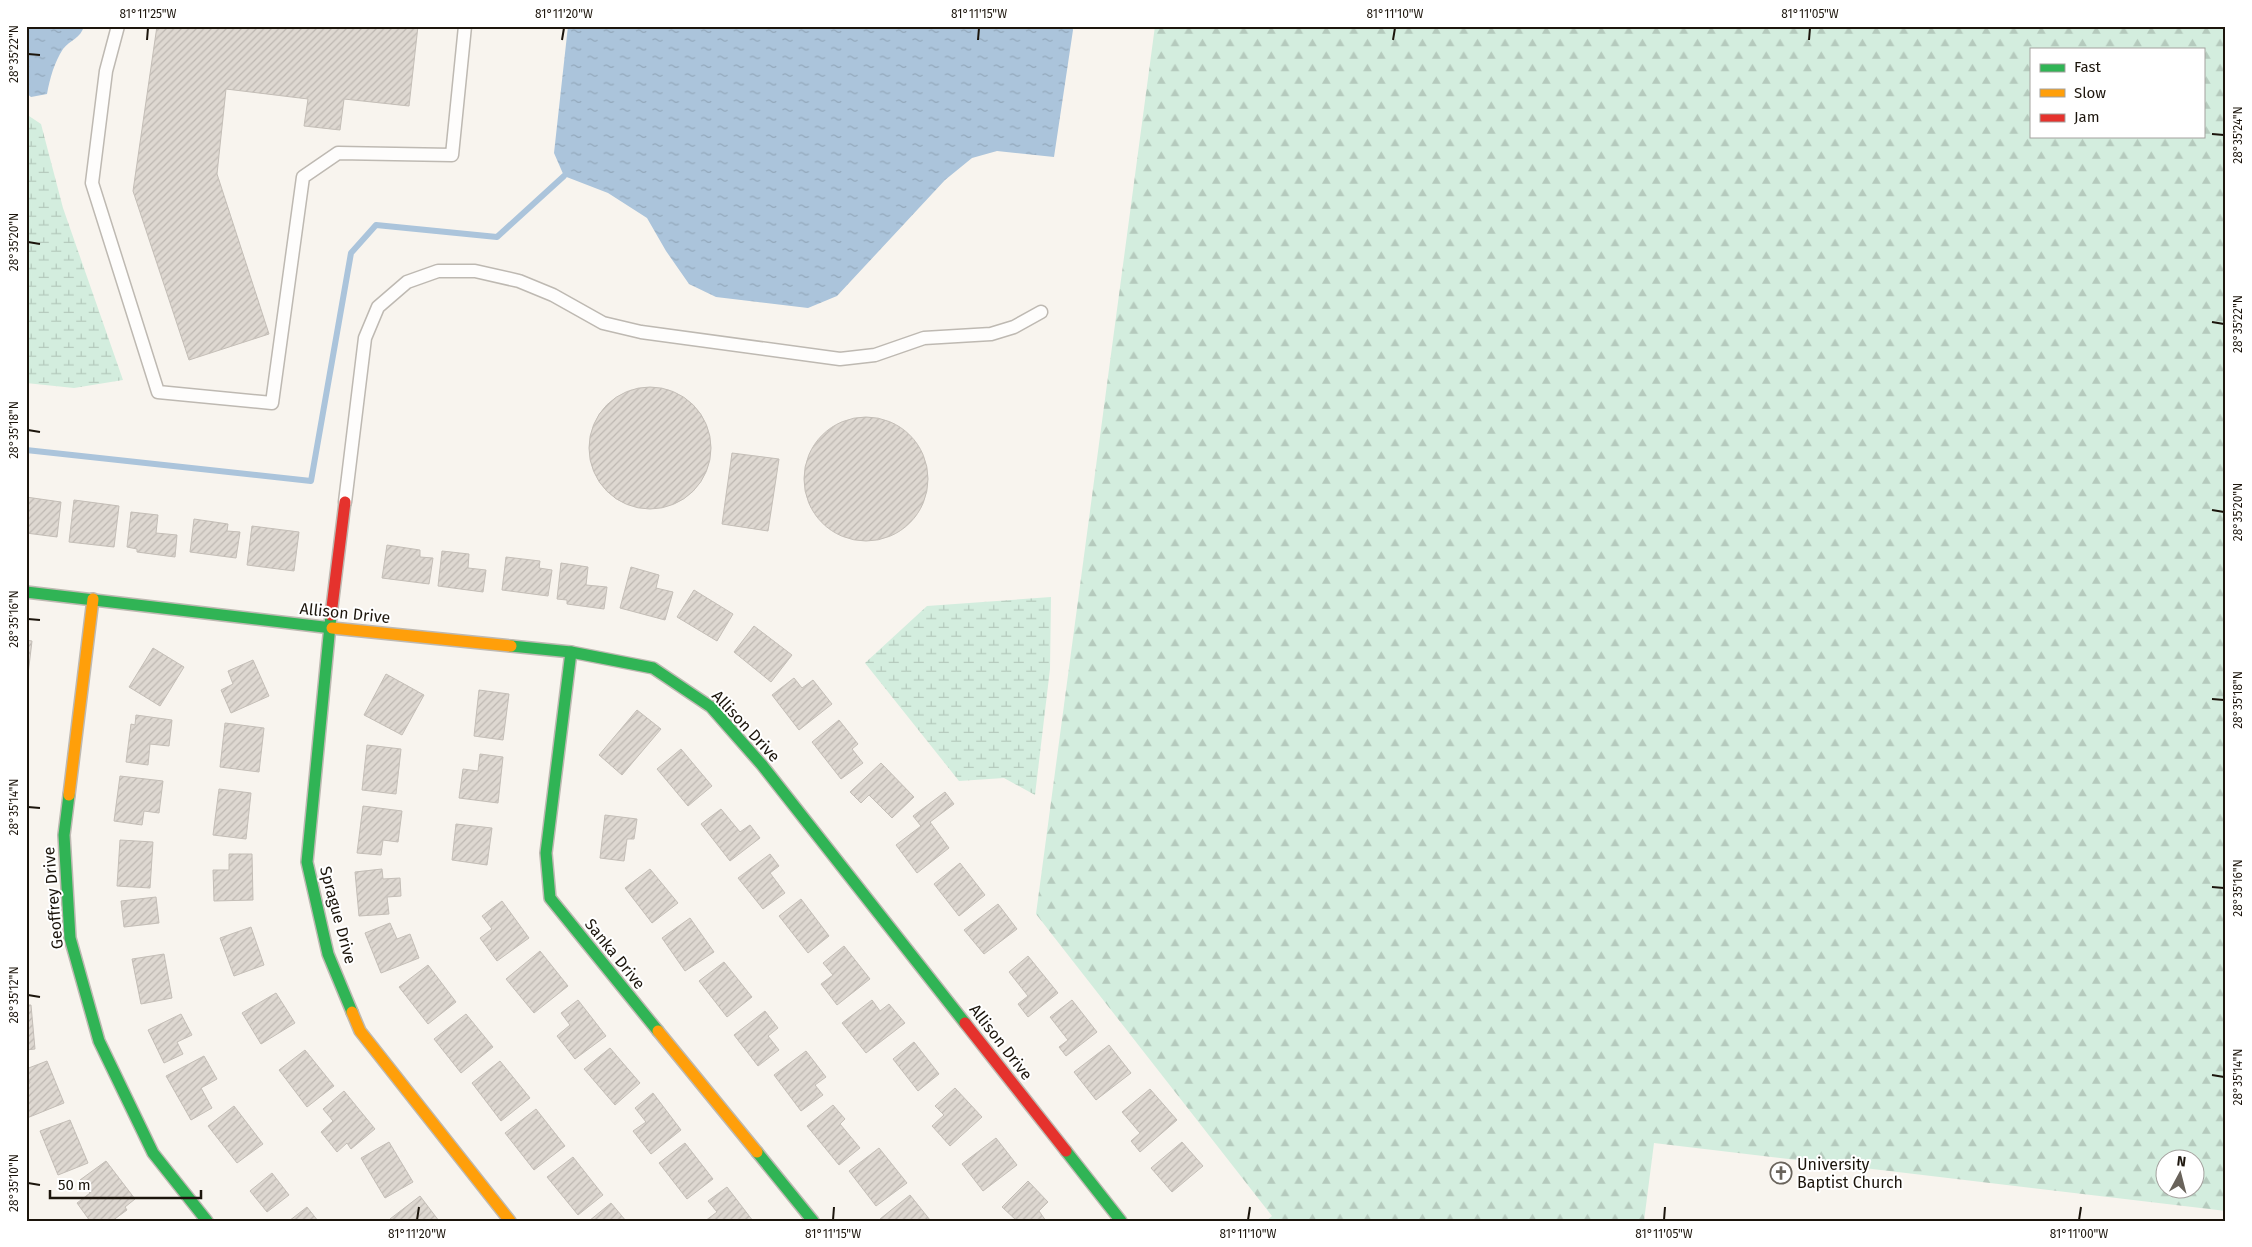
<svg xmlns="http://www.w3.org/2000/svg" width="2252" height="1247" viewBox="0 0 2252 1247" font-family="'Fira Sans',sans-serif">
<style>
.forest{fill:url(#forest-firs);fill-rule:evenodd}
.wetland{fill:url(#wetland-marsh)}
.water{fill:url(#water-ripples)}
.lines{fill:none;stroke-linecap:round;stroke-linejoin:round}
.stream{stroke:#abc4db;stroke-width:6}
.building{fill:url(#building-hatch);stroke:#c4beb7}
.lane-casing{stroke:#beb9b2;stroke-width:15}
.fast-casing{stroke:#beb9b2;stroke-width:14}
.slow-casing{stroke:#beb9b2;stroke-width:14}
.jam-casing{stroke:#beb9b2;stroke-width:14}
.lane{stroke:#fefdfc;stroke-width:12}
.fast{stroke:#30b455;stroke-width:11}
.slow{stroke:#ff9f0a;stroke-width:11}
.jam{stroke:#e5322d;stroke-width:11}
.ticks{fill:none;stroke:#1c150c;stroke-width:2}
.labels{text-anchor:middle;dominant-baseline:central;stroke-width:4;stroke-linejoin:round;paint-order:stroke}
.street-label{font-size:16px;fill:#1c150c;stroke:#fff}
.poi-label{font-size:16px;fill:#1c150c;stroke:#fff;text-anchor:start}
.neatline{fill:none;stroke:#1c150c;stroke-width:2}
.ticks-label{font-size:12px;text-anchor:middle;fill:#1c150c}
</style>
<defs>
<pattern id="forest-firs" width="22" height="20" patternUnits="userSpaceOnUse" patternTransform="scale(1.25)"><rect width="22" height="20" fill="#d3edde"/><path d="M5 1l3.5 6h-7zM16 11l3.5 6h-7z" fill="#b5cabd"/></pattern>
<pattern id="wetland-marsh" width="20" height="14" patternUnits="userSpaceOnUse" patternTransform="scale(1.25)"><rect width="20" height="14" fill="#d3edde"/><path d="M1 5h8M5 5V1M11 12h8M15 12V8" fill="none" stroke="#b5cabd"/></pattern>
<pattern id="water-ripples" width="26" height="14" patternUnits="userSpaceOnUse" patternTransform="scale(1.25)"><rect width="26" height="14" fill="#abc4db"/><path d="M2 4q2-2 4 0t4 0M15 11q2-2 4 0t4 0" fill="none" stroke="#93a8bb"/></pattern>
<pattern id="building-hatch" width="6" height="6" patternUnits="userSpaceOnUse" patternTransform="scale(1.25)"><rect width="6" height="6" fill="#ded8d1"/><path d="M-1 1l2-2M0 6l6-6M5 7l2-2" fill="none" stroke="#beb8b2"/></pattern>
</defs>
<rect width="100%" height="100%" fill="#f8f4ee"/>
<!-- forest -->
<path class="forest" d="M1155,26H2226V1211L1654,1143L1644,1221H1266L1272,1216L1036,914ZM2031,49H2203V136H2031ZM2164,1160H2194V1190H2164Z"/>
<!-- wetland -->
<g class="wetland">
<path d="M26,114L41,124L63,208L123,380L74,388L26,383Z"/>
<path d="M1051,597L1050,669L1035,795L1004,778L959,781L865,663L927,606Z"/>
</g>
<!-- water -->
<g class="water">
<path d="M26,26H84C81,38 70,40 63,49C54,63 50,78 47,94L31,97L26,93Z"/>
<path d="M568,26H1072L1073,30L1054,157L997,151L972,158L945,180L837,296L808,308L716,297L689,284L666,251L647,218L608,193L564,176L554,153Z"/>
</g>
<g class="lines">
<!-- stream -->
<path class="stream" d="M26,450L311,481L351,253L376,225L497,237L564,176"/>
</g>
<!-- building -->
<g class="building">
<path d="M157,26H418L409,106L344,99L340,130L304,126L308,99L226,89L217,174L269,334L189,360L133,191Z"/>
<circle cx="650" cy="448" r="61"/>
<circle cx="866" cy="479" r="62"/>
<path d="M732,453L779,459L768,531L722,524Z"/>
<path d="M26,497L61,502L57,537L26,533Z"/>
<path d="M74,500L119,506L114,547L69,542Z"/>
<path d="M131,512L158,515L156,533L177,535L175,557L137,552V549L127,547Z"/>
<path d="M194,519L228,524L227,531L240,532L236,558L190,552Z"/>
<path d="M252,526L299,532L294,571L247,565Z"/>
<path d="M387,545L420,550V557L433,558L429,584L382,578Z"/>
<path d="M442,551L469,554L468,568L486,570L483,592L438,586Z"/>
<path d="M506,557L540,561L539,568L552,570L548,596L502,590Z"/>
<path d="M561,563L588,567L586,585L607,587L604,609L567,604V600L557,599Z"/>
<path d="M631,567L659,575L656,588L673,592L665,620L620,608Z"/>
<path d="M694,590L733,614L717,641L677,617Z"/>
<path d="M754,626L792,655L771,682L734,652Z"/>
<path d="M26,640L32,641L27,683H26Z"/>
<path d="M153,648L184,667L160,706L129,687Z"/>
<path d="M253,660L269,696L231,713L221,690L233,684L228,671Z"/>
<path d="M386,674L424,695L402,735L364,715Z"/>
<path d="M794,678L802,688L813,680L832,704L799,730L772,695Z"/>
<path d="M479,690L509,694L503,740L474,736Z"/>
<path d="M637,710L661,729L622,775L599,755Z"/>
<path d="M136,715L172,720L169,746L150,744L148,765L126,762L131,724L135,725Z"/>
<path d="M839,720L858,744L852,749L863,763L841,779L812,742Z"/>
<path d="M225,723L264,728L259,772L220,767Z"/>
<path d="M367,745L401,749L396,794L362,790Z"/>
<path d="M681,749L712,786L688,806L657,769Z"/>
<path d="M480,754L503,757L498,803L459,798L463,769L478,771Z"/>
<path d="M881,763L914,797L892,818L869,795L861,803L850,792Z"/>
<path d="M120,776L163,781L159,813L144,811L142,825L114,821Z"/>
<path d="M219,789L251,793L246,839L213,835Z"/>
<path d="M945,792L954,804L930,822L949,848L917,873L896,845L921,826L913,816Z"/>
<path d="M363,806L402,811L398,842L383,840L381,855L357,853Z"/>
<path d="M721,809L740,832L750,825L760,838L730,861L701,824Z"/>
<path d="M605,815L637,819L634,839H627L624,861L600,858Z"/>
<path d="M456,824L492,828L487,865L452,860Z"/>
<path d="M120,840L153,842L150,888L117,886Z"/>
<path d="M229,854H252L253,900L214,901L213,870H229Z"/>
<path d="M770,854L779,866L770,873L785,893L763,909L738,878Z"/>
<path d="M960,863L985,895L959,916L934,884Z"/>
<path d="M382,869L383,879L400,878L401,896L387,897L389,914L359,916L355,872Z"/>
<path d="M650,869L678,903L652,923L625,888Z"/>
<path d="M156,897L159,923L124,927L121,901Z"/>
<path d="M801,899L829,936L808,953L779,916Z"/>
<path d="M502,901L529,938L497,961L480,938L492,929L482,916Z"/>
<path d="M998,904L1017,929L984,954L964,930Z"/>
<path d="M690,918L714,952L685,971L662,938Z"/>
<path d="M390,923L397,939L410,934L419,958L381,973L365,933Z"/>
<path d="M251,927L264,965L234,976L220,938Z"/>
<path d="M844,946L870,979L837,1005L821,984L833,975L823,963Z"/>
<path d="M540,951L568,986L534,1013L506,979Z"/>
<path d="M164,954L172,998L141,1004L132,959Z"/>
<path d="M1028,956L1058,993L1028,1017L1018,1004L1028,996L1009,972Z"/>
<path d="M724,962L752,997L727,1017L699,981Z"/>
<path d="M428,965L456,1002L428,1024L399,987Z"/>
<path d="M276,993L295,1023L261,1044L242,1013Z"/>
<path d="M578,1000L606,1036L575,1059L557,1036L570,1025L561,1013Z"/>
<path d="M872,1000L880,1011L889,1004L905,1023L866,1053L842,1023Z"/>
<path d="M1072,1000L1097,1032L1066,1056L1059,1047L1068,1040L1050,1017Z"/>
<path d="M26,1005H31L35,1049L26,1050Z"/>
<path d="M765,1011L778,1028L768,1036L779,1050L758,1066L734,1035Z"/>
<path d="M181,1014L192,1035L177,1042L183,1054L164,1063L148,1030Z"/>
<path d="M466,1014L493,1047L461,1073L434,1039Z"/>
<path d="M914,1042L939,1074L918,1091L893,1059Z"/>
<path d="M1109,1045L1131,1073L1096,1100L1074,1072Z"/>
<path d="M610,1048L640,1083L615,1105L584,1069Z"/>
<path d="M305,1050L334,1086L307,1107L279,1070Z"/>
<path d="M806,1051L826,1077L815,1085L823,1095L801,1111L774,1075Z"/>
<path d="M204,1056L217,1079L201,1088L212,1108L191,1120L166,1076Z"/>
<path d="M47,1061L64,1103L27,1118L26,1084L30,1083L26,1069Z"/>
<path d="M500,1061L530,1098L501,1121L472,1083Z"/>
<path d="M955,1088L982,1117L950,1146L932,1126L944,1115L935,1106Z"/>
<path d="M1150,1089L1177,1120L1140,1152L1131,1141L1140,1133L1122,1112Z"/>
<path d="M344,1091L375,1129L351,1149L347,1143L337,1152L321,1132L333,1121L323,1109Z"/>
<path d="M653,1093L681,1130L651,1154L633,1131L646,1122L635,1108Z"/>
<path d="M833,1105L845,1119L840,1124L860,1148L839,1165L807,1126Z"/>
<path d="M234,1106L263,1144L237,1163L208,1126Z"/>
<path d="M536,1109L565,1146L534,1170L505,1133Z"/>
<path d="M70,1120L88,1163L58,1175L40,1131Z"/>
<path d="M996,1138L1017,1165L983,1191L962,1164Z"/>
<path d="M389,1142L413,1182L385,1198L361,1158Z"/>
<path d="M1182,1142L1203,1166L1172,1192L1151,1168Z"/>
<path d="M685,1143L713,1179L687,1199L659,1163Z"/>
<path d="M879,1148L907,1183L876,1206L849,1171Z"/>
<path d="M573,1157L603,1195L578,1215L547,1177Z"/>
<path d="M106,1161L135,1199L125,1207L127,1210L112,1221H90L77,1203L90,1193L80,1180Z"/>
<path d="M272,1173L289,1195L267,1212L250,1191Z"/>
<path d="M1028,1181L1048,1202L1039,1211L1046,1221H1017L1002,1207Z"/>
<path d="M727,1187L753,1221H705L717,1212L708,1201Z"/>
<path d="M910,1195L930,1220L881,1221L880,1219Z"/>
<path d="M420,1196L439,1221H392L390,1219Z"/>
<path d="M611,1203L626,1221H589Z"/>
<path d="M307,1207L318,1221H289Z"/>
</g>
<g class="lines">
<!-- lane casing -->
<g class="lane-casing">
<g id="lane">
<path d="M118,26L106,71L92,183L158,392L272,403L303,177L338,153L452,155L465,26"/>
<path d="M345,502L365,338L378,307L407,282L438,271H475L519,281L553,295L603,323L641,332L840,359L875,355L924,338L991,334L1014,327L1041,312"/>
</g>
</g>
<!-- fast casing -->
<g class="fast-casing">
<g id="fast">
<path d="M26,592L332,628"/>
<path d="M331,615L307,862L328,954L352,1012"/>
<path d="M511,646L571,652L653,668L711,707L762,765L965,1023"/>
<path d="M571,652L546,853L550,898L658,1031"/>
<path d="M69,795L64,835L70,938L99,1041L153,1153L207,1221"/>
<path d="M1066,1151L1121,1221"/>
<path d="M757,1152L813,1221"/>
</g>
</g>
<!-- slow casing -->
<g class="slow-casing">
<g id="slow">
<path d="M332,628L511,646"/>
<path d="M69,795L93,599"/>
<path d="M352,1012L360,1031L510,1221"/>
<path d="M658,1031L757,1152"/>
</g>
</g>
<!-- jam casing -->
<g class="jam-casing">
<g id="jam">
<path d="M331,615L345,502"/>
<path d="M965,1023L1066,1151"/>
</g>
</g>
<!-- lane -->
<use href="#lane" class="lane"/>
<!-- fast -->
<use href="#fast" class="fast"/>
<!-- slow -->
<use href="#slow" class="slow"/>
<!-- jam -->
<use href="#jam" class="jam"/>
</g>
<!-- ticks -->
<path class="ticks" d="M147,40L148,28M562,40L564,28M978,40L979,28M1393,40L1395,28M1809,40L1810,28M28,54L40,55M2212,134L2224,135M28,242L40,244M2212,322L2224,324M28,430L40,432M2212,510L2224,512M28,619L40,620M2212,699L2224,700M28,807L40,808M2212,887L2224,888M28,995L40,997M2212,1075L2224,1077M28,1183L40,1185M417,1220L419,1207M833,1220L834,1207M1248,1220L1250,1207M1664,1220L1665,1207M2079,1220L2081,1207"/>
<!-- icons -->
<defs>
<g id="church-ring" transform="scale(1.125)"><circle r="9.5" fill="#fff" stroke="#69635b" stroke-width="1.5"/><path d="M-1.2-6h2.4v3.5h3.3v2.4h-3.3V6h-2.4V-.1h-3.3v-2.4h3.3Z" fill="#69635b"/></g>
</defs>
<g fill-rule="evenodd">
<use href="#church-ring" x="1781" y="1173"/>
</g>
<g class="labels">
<!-- street labels -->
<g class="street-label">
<text transform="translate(345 613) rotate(6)">Allison Drive</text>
<text transform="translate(746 726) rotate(47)">Allison Drive</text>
<text transform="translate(53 898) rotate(-95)">Geoffrey Drive</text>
<text transform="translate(338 915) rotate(75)">Sprague Drive</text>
<text transform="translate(615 954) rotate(51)">Sanka Drive</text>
<text transform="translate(1001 1042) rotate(52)">Allison Drive</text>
</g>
<!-- poi labels -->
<g class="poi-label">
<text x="1797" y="1164">University<tspan x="1797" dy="18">Baptist Church</tspan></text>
</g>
</g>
<!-- border -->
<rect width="2252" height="1247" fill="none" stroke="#ffffff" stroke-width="55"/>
<!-- legend -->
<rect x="2030" y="48" width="175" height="90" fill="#ffffff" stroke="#a4a19e"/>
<rect x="2040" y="64" width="25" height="8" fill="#30b455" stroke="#a4a19e"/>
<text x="2074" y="72" font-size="15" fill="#1c150c">Fast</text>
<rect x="2040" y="89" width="25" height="8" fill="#ff9f0a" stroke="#a4a19e"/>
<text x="2074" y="98" font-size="15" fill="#1c150c">Slow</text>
<rect x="2040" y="114" width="25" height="8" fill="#e5322d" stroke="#a4a19e"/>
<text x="2074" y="122" font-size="15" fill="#1c150c">Jam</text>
<!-- north arrow -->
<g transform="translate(2180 1174) rotate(7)"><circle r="24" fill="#ffffff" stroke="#a4a19e"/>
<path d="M0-4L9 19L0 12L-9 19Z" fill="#69635b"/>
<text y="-8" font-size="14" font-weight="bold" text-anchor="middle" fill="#1c150c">N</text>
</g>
<!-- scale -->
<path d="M50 1190v8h151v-8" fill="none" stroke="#1c150c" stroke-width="2.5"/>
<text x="58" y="1190" font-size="15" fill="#1c150c" stroke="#ffffff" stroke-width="4" paint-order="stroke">50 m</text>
<rect x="28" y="28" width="2196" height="1192" class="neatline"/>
<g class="ticks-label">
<text x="148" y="18">81°11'25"W</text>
<text x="564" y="18">81°11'20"W</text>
<text x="979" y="18">81°11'15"W</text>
<text x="1395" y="18">81°11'10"W</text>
<text x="1810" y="18">81°11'05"W</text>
<text transform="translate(14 54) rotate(-90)" y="4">28°35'22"N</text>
<text transform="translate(2238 135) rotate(-90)" y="4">28°35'24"N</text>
<text transform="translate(14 242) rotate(-90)" y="4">28°35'20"N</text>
<text transform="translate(2238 324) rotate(-90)" y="4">28°35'22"N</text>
<text transform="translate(14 430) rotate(-90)" y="4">28°35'18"N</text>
<text transform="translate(2238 512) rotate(-90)" y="4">28°35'20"N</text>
<text transform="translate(14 619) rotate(-90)" y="4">28°35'16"N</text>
<text transform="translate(2238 700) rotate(-90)" y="4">28°35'18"N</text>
<text transform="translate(14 807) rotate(-90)" y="4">28°35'14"N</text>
<text transform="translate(2238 888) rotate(-90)" y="4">28°35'16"N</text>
<text transform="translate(14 995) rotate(-90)" y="4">28°35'12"N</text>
<text transform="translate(2238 1077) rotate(-90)" y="4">28°35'14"N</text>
<text transform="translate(14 1183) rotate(-90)" y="4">28°35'10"N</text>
<text x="417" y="1238">81°11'20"W</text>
<text x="833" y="1238">81°11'15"W</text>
<text x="1248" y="1238">81°11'10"W</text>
<text x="1664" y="1238">81°11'05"W</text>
<text x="2079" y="1238">81°11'00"W</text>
</g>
</svg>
